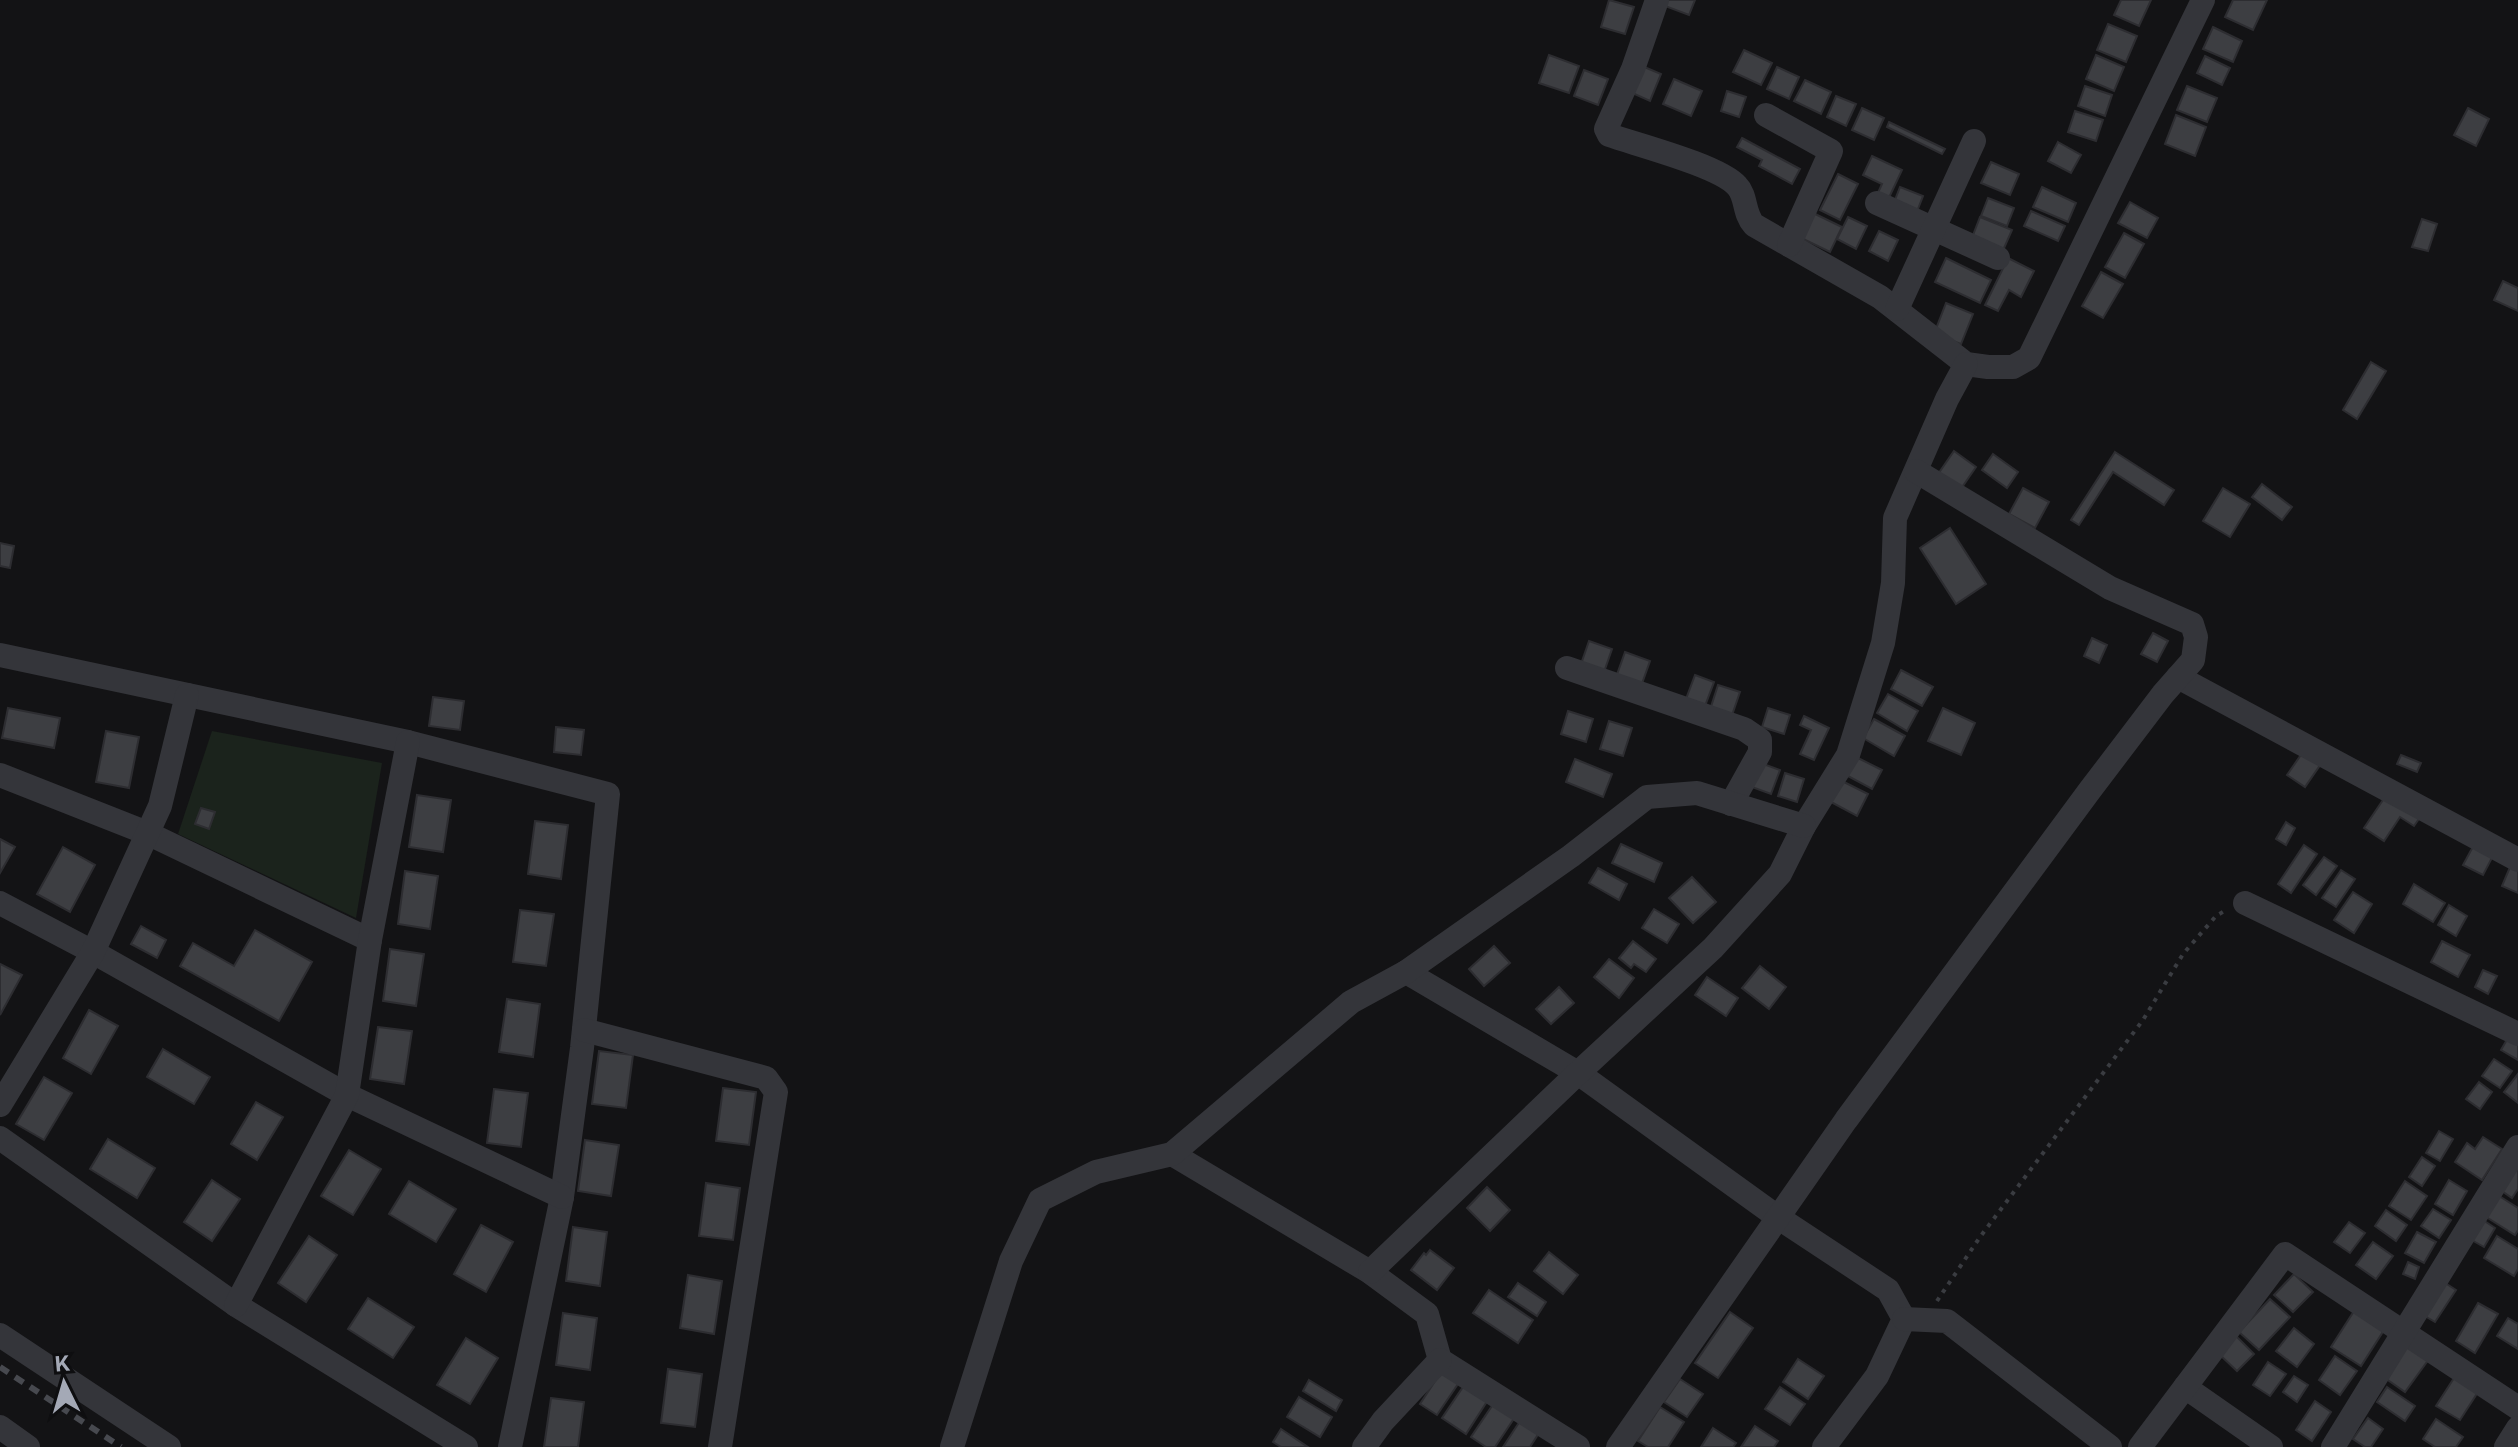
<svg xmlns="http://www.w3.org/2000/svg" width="2518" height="1447" viewBox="0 0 2518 1447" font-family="'IBM Plex Sans',sans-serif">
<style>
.green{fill:#1b231c}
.building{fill:#3d3e42;stroke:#2d2d31;stroke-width:2}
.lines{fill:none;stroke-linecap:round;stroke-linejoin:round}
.path{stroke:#3a3c41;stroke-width:4;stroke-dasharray:4 6;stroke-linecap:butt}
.minor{stroke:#34353a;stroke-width:24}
.rail{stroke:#47494f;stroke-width:6;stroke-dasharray:10 8;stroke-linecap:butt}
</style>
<rect width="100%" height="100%" fill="#131315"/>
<!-- green -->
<path class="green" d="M212,731L382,763L356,918L178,834Z"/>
<!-- building -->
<g class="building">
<path d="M1609,0L1634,7L1625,34L1601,27Z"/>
<path d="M1658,0H1695L1689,15L1657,3Z"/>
<path d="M2121,0H2151L2139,26L2114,15Z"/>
<path d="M2233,0H2267L2253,30L2225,17Z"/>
<path d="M2108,24L2137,36L2126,62L2097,50Z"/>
<path d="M2213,27L2242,41L2233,62L2203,49Z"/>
<path d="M1744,50L1772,63L1761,85L1733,72Z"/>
<path d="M1549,55L1579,66L1569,93L1539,83Z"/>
<path d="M2096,55L2124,67L2114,91L2086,79Z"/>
<path d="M2205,56L2230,68L2222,85L2197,73Z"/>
<path d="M1642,66L1661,74L1650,101L1630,92Z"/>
<path d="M1777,67L1799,77L1789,99L1767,89Z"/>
<path d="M1584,70L1608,79L1598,105L1574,96Z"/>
<path d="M1674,79L1702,91L1691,116L1663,104Z"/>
<path d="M1805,80L1831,92L1821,114L1794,101Z"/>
<path d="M2085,86L2112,95L2105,116L2078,106Z"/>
<path d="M2187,86L2217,98L2207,122L2177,110Z"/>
<path d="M1727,91L1746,97L1739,117L1721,111Z"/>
<path d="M1836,96L1856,104L1846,126L1827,117Z"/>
<path d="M1862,108L1884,118L1874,140L1852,130Z"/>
<path d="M2468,108L2489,119L2476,146L2454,135Z"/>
<path d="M2075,111L2103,120L2096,141L2068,132Z"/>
<path d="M2176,115L2206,127L2195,156L2165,144Z"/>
<path d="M1889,122L1945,149L1942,154L1887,127Z"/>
<path d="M1742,138L1800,169L1792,184L1759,166L1762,160L1737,147Z"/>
<path d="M2058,142L2081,155L2071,173L2048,161Z"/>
<path d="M1872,156L1902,170L1887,202L1876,197L1882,184L1863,175Z"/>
<path d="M1991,162L2019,174L2010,195L1981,183Z"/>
<path d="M1838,174L1858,184L1840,220L1820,210Z"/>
<path d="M1900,187L1923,196L1916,214L1893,205Z"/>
<path d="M2042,187L2076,203L2068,222L2033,207Z"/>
<path d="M1988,198L2014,208L2007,226L1981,216Z"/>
<path d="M2130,202L2158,218L2147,238L2118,223Z"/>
<path d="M1807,210L1842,227L1830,252L1795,235Z"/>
<path d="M2031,211L2065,226L2058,241L2024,226Z"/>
<path d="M1848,217L1867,226L1856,249L1837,239Z"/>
<path d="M1980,217L2012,230L2001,255L1970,243Z"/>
<path d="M2422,219L2437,224L2428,251L2412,247Z"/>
<path d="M1879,231L1898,240L1888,261L1869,251Z"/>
<path d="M2124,233L2144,244L2125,278L2105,267Z"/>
<path d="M1946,258L1991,280L1980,303L1935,282Z"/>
<path d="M2008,258L2034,271L2021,297L2009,290L1998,311L1985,305Z"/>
<path d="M2101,272L2123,284L2103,318L2082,306Z"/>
<path d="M2503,281L2518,288V311L2494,300Z"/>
<path d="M1946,303L1973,314L1961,344L1934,334Z"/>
<path d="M2371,362L2386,371L2357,419L2343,410Z"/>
<path d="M1954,451L1976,467L1958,493L1936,477Z"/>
<path d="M2115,452L2174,490L2164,505L2113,472L2079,525L2071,520Z"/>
<path d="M1993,454L2018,472L2007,488L1982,470Z"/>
<path d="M2262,484L2292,507L2282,520L2252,497Z"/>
<path d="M2023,488L2049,502L2035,528L2009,514Z"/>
<path d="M2223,488L2250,504L2230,537L2203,521Z"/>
<path d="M1950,528L1986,584L1956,604L1920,548Z"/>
<path d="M0,543L14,546L10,568L0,566Z"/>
<path d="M2153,633L2168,641L2157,662L2141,654Z"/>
<path d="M2092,638L2107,645L2099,663L2084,656Z"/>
<path d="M1589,641L1612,649L1603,675L1580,667Z"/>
<path d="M1625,652L1650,661L1639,692L1614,683Z"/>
<path d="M1901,670L1933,687L1922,706L1891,689Z"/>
<path d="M1695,675L1714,682L1702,714L1683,707Z"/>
<path d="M1718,685L1740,692L1729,724L1708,716Z"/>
<path d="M1888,694L1918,711L1907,731L1877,713Z"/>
<path d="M433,697L464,701L460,730L429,726Z"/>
<path d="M8,708L60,718L54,748L2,738Z"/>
<path d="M1768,708L1790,715L1784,734L1762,727Z"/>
<path d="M1943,708L1975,723L1961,755L1928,741Z"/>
<path d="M1568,711L1593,719L1586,742L1561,734Z"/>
<path d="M1804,716L1829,728L1814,760L1800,754L1811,730L1800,725Z"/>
<path d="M1874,719L1905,736L1894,756L1863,738Z"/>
<path d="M1609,721L1632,728L1623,756L1600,749Z"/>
<path d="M556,727L584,730L581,755L554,752Z"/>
<path d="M106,731L139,737L129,788L96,782Z"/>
<path d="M2305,749L2323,761L2305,787L2287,775Z"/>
<path d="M2401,755L2421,763L2417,772L2397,764Z"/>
<path d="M1856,757L1882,770L1872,789L1846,775Z"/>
<path d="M1575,759L1612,774L1603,797L1566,782Z"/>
<path d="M1758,762L1780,770L1771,794L1749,786Z"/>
<path d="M1785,773L1804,779L1797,802L1778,796Z"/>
<path d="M1842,781L1868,794L1857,816L1831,802Z"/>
<path d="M2389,791L2423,813L2414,826L2400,817L2384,841L2364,828Z"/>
<path d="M417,795L451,800L443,852L409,847Z"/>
<path d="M201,808L215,812L209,829L195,824Z"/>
<path d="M535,821L568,825L561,879L528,874Z"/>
<path d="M2286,822L2295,828L2286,845L2276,839Z"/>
<path d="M0,839L15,847L0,873Z"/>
<path d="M2475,843L2494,854L2483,875L2463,865Z"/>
<path d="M1621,844L1662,863L1654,882L1612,863Z"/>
<path d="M2304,845L2317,854L2291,893L2278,884Z"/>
<path d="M63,847L95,865L70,912L37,894Z"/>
<path d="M2324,857L2337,866L2316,895L2303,885Z"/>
<path d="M2510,867L2518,870V893L2502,886Z"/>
<path d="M1598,868L1627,884L1619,900L1589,883Z"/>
<path d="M2341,870L2355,879L2336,907L2322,898Z"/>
<path d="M405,871L438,876L430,929L398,924Z"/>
<path d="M1692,877L1716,902L1693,923L1669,898Z"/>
<path d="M2414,884L2445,903L2433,922L2403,904Z"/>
<path d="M2353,892L2372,904L2354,933L2334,920Z"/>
<path d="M2449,905L2467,916L2456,936L2438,925Z"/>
<path d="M1654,909L1679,924L1667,943L1642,928Z"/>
<path d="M520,910L554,914L546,966L513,962Z"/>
<path d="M141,926L166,940L157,958L131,944Z"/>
<path d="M255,930L312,962L279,1021L180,966L193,943L234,966Z"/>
<path d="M1633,941L1656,959L1646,972L1634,964L1631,968L1619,958Z"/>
<path d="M2442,941L2470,955L2458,977L2431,962Z"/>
<path d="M1494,946L1510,963L1484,986L1469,969Z"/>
<path d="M390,949L424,954L416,1006L383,1001Z"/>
<path d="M1609,959L1634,978L1619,998L1594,977Z"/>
<path d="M0,964L22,975L0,1015Z"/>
<path d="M1760,966L1786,987L1769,1009L1742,988Z"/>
<path d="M2483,970L2497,976L2488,994L2475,987Z"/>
<path d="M1707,977L1738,998L1726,1016L1695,995Z"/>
<path d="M1559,987L1574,1003L1551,1024L1536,1009Z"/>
<path d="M507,999L540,1004L533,1057L499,1052Z"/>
<path d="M89,1010L118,1026L91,1074L63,1058Z"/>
<path d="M378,1027L412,1031L404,1084L370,1079Z"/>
<path d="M2509,1036L2518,1041V1060L2501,1050Z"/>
<path d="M163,1049L210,1077L194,1104L147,1077Z"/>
<path d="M599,1051L633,1055L626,1108L592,1104Z"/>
<path d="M2494,1059L2512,1071L2500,1088L2482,1076Z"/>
<path d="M2518,1074V1103L2504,1092Z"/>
<path d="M44,1077L72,1093L44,1140L16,1124Z"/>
<path d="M2479,1082L2492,1092L2480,1109L2466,1099Z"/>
<path d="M723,1088L756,1092L749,1145L716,1141Z"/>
<path d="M494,1089L528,1093L521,1147L487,1143Z"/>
<path d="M256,1102L283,1117L257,1160L231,1144Z"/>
<path d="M2439,1131L2453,1139L2440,1161L2426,1153Z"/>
<path d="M2483,1137L2502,1149L2482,1180L2455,1162L2467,1143L2475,1149Z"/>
<path d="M108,1139L155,1168L137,1198L90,1169Z"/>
<path d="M585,1140L619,1145L611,1196L578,1191Z"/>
<path d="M349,1150L381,1169L353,1215L321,1196Z"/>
<path d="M2422,1157L2435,1166L2422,1186L2409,1177Z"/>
<path d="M2518,1164V1189L2512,1198L2499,1189Z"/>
<path d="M212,1180L240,1199L212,1241L184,1222Z"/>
<path d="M2449,1180L2467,1191L2453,1215L2435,1204Z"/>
<path d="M409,1181L456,1209L436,1242L389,1214Z"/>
<path d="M2405,1181L2427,1196L2411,1220L2389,1206Z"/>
<path d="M706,1183L740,1188L733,1240L699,1236Z"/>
<path d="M1487,1187L1510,1210L1490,1231L1467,1208Z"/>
<path d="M2496,1194L2518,1208V1230L2515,1235L2483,1215Z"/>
<path d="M2433,1209L2451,1220L2439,1238L2421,1226Z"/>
<path d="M2386,1210L2407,1225L2396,1241L2375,1226Z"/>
<path d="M2480,1218L2495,1228L2484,1247L2468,1238Z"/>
<path d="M2349,1222L2365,1233L2350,1253L2334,1242Z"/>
<path d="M481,1225L513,1242L486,1292L454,1274Z"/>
<path d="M573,1227L607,1232L600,1286L566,1281Z"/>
<path d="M2417,1232L2436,1242L2424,1263L2405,1253Z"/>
<path d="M309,1236L337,1255L306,1302L278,1283Z"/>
<path d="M2497,1236L2518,1249V1269L2514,1276L2484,1258Z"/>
<path d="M2373,1242L2393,1256L2376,1279L2356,1265Z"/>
<path d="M1430,1250L1454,1268L1437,1290L1411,1270L1424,1253L1426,1255Z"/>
<path d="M1549,1252L1578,1275L1563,1294L1534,1271Z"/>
<path d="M2408,1262L2419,1267L2415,1279L2403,1274Z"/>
<path d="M2294,1274L2313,1292L2293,1312L2274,1295Z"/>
<path d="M688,1275L722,1281L714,1334L680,1328Z"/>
<path d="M2439,1279L2456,1290L2435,1322L2418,1312Z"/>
<path d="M1518,1283L1546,1302L1537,1316L1508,1297Z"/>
<path d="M1489,1290L1533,1320L1518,1343L1473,1313Z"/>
<path d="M368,1298L414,1327L393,1358L348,1329Z"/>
<path d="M2270,1299L2290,1317L2259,1350L2239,1332Z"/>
<path d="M2478,1303L2498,1314L2475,1353L2456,1341Z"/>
<path d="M2356,1308L2386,1327L2361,1366L2331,1347Z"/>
<path d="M1730,1312L1753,1328L1718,1378L1695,1363Z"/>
<path d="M563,1313L597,1318L590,1370L556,1365Z"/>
<path d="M2508,1318L2518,1324V1349L2497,1336Z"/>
<path d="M2294,1328L2314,1344L2297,1367L2276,1351Z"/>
<path d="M2236,1336L2254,1354L2237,1371L2219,1354Z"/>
<path d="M466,1338L498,1358L470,1404L437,1385Z"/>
<path d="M2408,1345L2429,1359L2405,1392L2385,1378Z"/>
<path d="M2335,1356L2357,1371L2340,1395L2319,1380Z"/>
<path d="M1798,1359L1824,1376L1808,1399L1783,1382Z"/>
<path d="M2268,1362L2286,1374L2270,1396L2253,1385Z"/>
<path d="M668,1369L702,1374L695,1427L661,1423Z"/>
<path d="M1443,1369L1460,1381L1437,1415L1420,1404Z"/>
<path d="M2294,1376L2308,1385L2297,1402L2283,1392Z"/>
<path d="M2454,1378L2478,1392L2460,1420L2436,1406Z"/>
<path d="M1680,1379L1703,1394L1687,1417L1664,1402Z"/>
<path d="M1309,1380L1342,1400L1336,1411L1303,1391Z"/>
<path d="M1465,1384L1488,1400L1466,1434L1442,1418Z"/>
<path d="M1780,1387L1805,1404L1790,1425L1765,1409Z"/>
<path d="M2387,1387L2415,1406L2405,1421L2377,1402Z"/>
<path d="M1299,1397L1332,1417L1320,1437L1287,1417Z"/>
<path d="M551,1398L584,1402L578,1447H544Z"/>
<path d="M2315,1401L2331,1412L2312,1441L2296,1430Z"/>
<path d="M1494,1403L1515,1417L1495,1447H1486L1471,1437Z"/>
<path d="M1660,1407L1684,1422L1668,1447H1648L1638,1441Z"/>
<path d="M2368,1418L2383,1429L2371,1447H2365L2353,1439Z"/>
<path d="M2436,1419L2463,1437L2456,1447H2435L2423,1439Z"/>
<path d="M1520,1421L1539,1433L1530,1447H1503Z"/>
<path d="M1755,1426L1778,1441L1774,1447H1741Z"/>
<path d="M1713,1428L1736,1443L1733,1447H1701Z"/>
<path d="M1281,1429L1308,1447H1281L1273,1442Z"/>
</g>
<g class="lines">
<!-- path -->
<path class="path" d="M1937,1301L1980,1237L2143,1020L2183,954L2216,916L2226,910"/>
<!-- minor -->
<g class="minor">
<path d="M1657,0L1633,69L1606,129L1609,135C1638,145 1720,166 1737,186C1747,196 1743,213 1754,225L1880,297L1966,364L1988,367H2013L2029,358L2203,0"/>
<path d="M1766,115L1831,151L1789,245"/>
<path d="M1877,203L1998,258"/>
<path d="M1897,309L1974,141"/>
<path d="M0,655L408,742L608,794L582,1048L562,1197L510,1447"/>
<path d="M1567,668L1744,729L1760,740V752L1731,804"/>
<path d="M2178,677L2518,860"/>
<path d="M0,775L147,833L370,940"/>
<path d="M0,903L93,952L347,1095L562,1197"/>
<path d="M2245,903L2518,1034"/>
<path d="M1406,972L1578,1073L1779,1218L1888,1290L1904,1319L1877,1376L1824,1447"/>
<path d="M584,1030L766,1078L776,1092L720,1447"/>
<path d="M0,1105L93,952L160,806L187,695"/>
<path d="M0,1138L236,1305L466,1447"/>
<path d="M1172,1154L1370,1272L1427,1314L1440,1360L1578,1447"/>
<path d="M1370,1272L1578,1073L1713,948L1780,874L1804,826L1848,755L1883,643L1893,583L1895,518L1947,399L1966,364"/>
<path d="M236,1305L347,1095L370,940L408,742"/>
<path d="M1904,1319L1947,1321L2110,1447"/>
<path d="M0,1335L169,1447"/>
<path d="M2185,1387L2271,1447"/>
<path d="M0,1427L28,1447"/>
<path d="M952,1447L1011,1261L1040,1200L1096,1172L1172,1154L1351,1002L1406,972L1571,856L1647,797L1697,793L1804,826"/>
<path d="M1364,1447L1383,1421L1440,1360"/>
<path d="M1618,1447L1846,1120L2090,790L2163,694L2193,660L2196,637L2192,624L2110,588L1916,471"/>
<path d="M2140,1447L2285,1254L2518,1408"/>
<path d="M2333,1447L2518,1147"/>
<path d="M2506,1447L2518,1428"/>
</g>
<!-- rail -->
<path class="rail" d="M0,1367L121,1447"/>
</g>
<!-- north arrow -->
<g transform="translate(64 1383) rotate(355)" stroke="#0e0e10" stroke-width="6" paint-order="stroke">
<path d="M0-6L14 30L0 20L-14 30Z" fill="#a4a9b6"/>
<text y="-12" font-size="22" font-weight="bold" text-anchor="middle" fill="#a4a9b6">K</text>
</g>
</svg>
